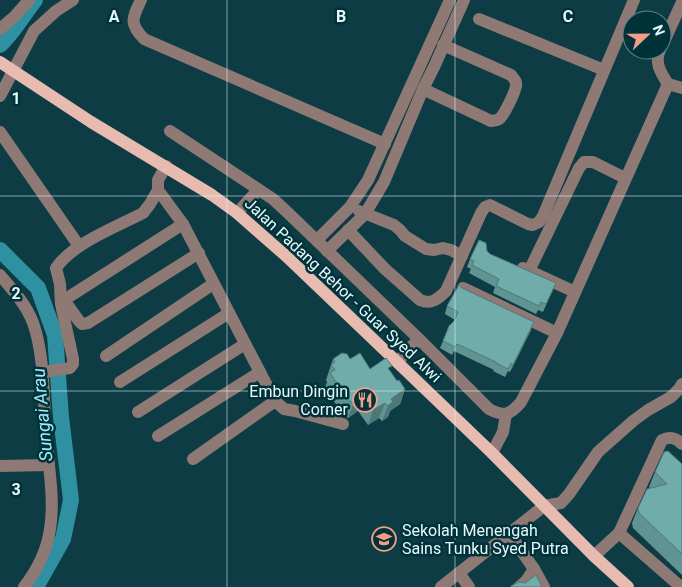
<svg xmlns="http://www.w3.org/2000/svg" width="682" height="587" viewBox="0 0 682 587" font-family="Roboto,sans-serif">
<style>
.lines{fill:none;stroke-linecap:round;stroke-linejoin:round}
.river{stroke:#2f90a2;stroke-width:16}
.minor{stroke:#8f7974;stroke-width:12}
.major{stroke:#e8bbb1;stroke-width:12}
.wall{fill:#5f9492}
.shaded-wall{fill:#4e7877}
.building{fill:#6facaa;stroke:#4e7877}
.grid{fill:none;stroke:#e7f9fd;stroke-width:1;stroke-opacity:0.55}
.labels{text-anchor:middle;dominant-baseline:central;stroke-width:5;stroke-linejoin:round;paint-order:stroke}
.street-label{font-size:16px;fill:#e7f9fd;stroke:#00323a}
.poi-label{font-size:16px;fill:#e7f9fd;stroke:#00323a;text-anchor:end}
.water-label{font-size:18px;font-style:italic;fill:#a5ebfb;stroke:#00323a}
.grid-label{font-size:16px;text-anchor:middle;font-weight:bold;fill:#e7f9fd;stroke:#00323a;stroke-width:5;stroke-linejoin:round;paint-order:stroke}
</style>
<rect width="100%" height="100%" fill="#0d3c45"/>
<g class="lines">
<!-- river -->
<g class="river">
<path d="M0,45C14,32 23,15 35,0"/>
<path d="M0,250L38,288L55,335L61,417L71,500L63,539L36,587"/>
</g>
<!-- minor -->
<g class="minor">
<path d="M141,0C132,19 129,23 144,39L385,144"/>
<path d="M479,19L604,70"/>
<path d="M0,29L15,16L29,0"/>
<path d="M662,46L682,2"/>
<path d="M660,50C654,63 661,73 668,84"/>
<path d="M668,84L682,88"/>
<path d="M423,89L491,121C494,120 496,121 499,119C504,116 515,92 516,86C517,81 514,79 511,75L443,45"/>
<path d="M0,96L34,31L56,11L73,0"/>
<path d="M170,131L273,199L286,211L419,339L489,409C504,417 510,415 521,402L557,333L668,84"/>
<path d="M0,132L79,246"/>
<path d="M158,190L183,224L275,401L284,409L295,411L343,424"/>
<path d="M359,211L394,225L400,230L405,236L426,249L434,250L443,248L451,250L462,256"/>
<path d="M237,213L258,190"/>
<path d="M348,230L385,269L420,300C431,305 438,299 446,291L481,213L485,207L490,205L528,224L533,225L539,222L543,216L634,0"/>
<path d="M317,240L350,207L368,180L450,0"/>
<path d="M327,251L365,214L384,182L423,89L434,67L464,0"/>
<path d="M523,268L575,292"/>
<path d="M529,271L579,168L584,162H593L625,178"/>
<path d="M0,275C14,292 29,307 35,329C45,363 43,399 46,434C48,464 55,499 50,529C47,551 37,570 24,587"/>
<path d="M463,288L557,333"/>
<path d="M61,299L64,300L79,321L82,324L88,323L199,253"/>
<path d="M64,300L183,224"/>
<path d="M106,356L213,284"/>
<path d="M397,362L419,339"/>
<path d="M42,372L70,368L73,364V359L61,304L60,284L56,268C73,243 116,227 143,213L150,204L158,190V180L166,166"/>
<path d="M120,382L229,313"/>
<path d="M138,412L245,344"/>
<path d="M158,436L260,372"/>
<path d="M492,453L503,432L506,414"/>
<path d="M193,459L275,401"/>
<path d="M0,466L49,465"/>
<path d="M509,533L534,569L544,587"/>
<path d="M619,533L681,587"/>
<path d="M594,556L619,533L662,440C670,436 676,438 682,444"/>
<path d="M459,573L469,587"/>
<path d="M441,587L544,506L561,503L569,494L598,452L633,421L648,410L671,397L679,389L682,384"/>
<path d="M519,587L526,581L534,569"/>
</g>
<!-- major -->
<path class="major" d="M0,62L91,122L212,195L237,213L286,256L397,362L492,453L594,556L628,587"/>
</g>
<!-- wall -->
<g class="wall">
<path d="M487,251L490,254L556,283L543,312L538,310L536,314L493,293L495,287L469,273L471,269L467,267L470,259Z"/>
<path d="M447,306L531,330L510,372L508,371L505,377L493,371L494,370L454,351L452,355L440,348L443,341L455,320L445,314Z"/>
<path d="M333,359H350L370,369L390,371L397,381L405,389L400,404L390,411L388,417L382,421L379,418L368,425L358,411L348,418L344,416L325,388L327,382L326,380Z"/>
<path d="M682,464V575L633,528L632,523L638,508L650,488L649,487L655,472Z"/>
</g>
<!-- shaded-wall -->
<g class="shaded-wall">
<path d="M534,322L531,330L510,372L513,365Z"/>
<path d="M405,389L400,404L390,411L388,417L382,421L391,399Z"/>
<path d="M364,396L358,411L348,418L354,403Z"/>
<path d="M385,403L379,418L368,425L373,410Z"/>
</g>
<!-- building -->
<g class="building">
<path d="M479,240L486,243L487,251L490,254L556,283L546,304L541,302L539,306L496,286L499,279L472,265L474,261L470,259Z"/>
<path d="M459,285L462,288L534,322L513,365L511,363L508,369L496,363V362L457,344L455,347L443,341L449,326L454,321L458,312L447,306Z"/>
<path d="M342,353L347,354L350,359L360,353L370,369L386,358L392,366L388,368L397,381L399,380L405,389L391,399L393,402L387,406L385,403L373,410L364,396L354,403L349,401L330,373L335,370L331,365L335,362L333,359Z"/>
<path d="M668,451L682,464V554L639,513L638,508L647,489L667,484L655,472L664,452Z"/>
<path d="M536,575L542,587H511V586L519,582L525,583Z"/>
</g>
<!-- grid -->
<path class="grid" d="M227,0V587M455,0V587M0,196H682M0,391H682"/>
<!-- icons -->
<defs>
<g id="restaurant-ring" transform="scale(1.25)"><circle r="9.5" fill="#00323a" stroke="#f49e8a" stroke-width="1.5"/><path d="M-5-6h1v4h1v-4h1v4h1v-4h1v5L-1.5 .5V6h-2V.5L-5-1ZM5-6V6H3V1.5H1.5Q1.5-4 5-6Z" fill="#f49e8a"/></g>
<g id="school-ring" transform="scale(1.25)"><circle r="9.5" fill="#00323a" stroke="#f49e8a" stroke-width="1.5"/><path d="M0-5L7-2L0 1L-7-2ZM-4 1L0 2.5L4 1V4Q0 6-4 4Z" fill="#f49e8a"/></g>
</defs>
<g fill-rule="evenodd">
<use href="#restaurant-ring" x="365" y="400"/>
<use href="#school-ring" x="384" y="539"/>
</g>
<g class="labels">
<!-- street labels -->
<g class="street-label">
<text transform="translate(343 290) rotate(43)">Jalan Padang Behor - Guar Syed Alwi</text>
</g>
<!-- poi labels -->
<g class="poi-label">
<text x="348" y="391">Embun Dingin<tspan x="348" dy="18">Corner</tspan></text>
<text x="402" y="530" text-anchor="start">Sekolah Menengah<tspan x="402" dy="18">Sains Tunku Syed Putra</tspan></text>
</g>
<!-- water labels -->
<g class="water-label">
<text transform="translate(42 415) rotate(-95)">Sungai Arau</text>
</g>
</g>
<g class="grid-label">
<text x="114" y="22">A</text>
<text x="341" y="22">B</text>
<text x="568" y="22">C</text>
<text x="16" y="104">1</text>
<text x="16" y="299">2</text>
<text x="16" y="495">3</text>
</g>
<!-- north arrow -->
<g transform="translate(647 35) rotate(68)"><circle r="24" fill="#00323a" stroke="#5c8288"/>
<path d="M0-4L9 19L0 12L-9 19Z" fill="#f49e8a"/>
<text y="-8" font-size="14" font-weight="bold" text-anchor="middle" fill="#e7f9fd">N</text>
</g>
</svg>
